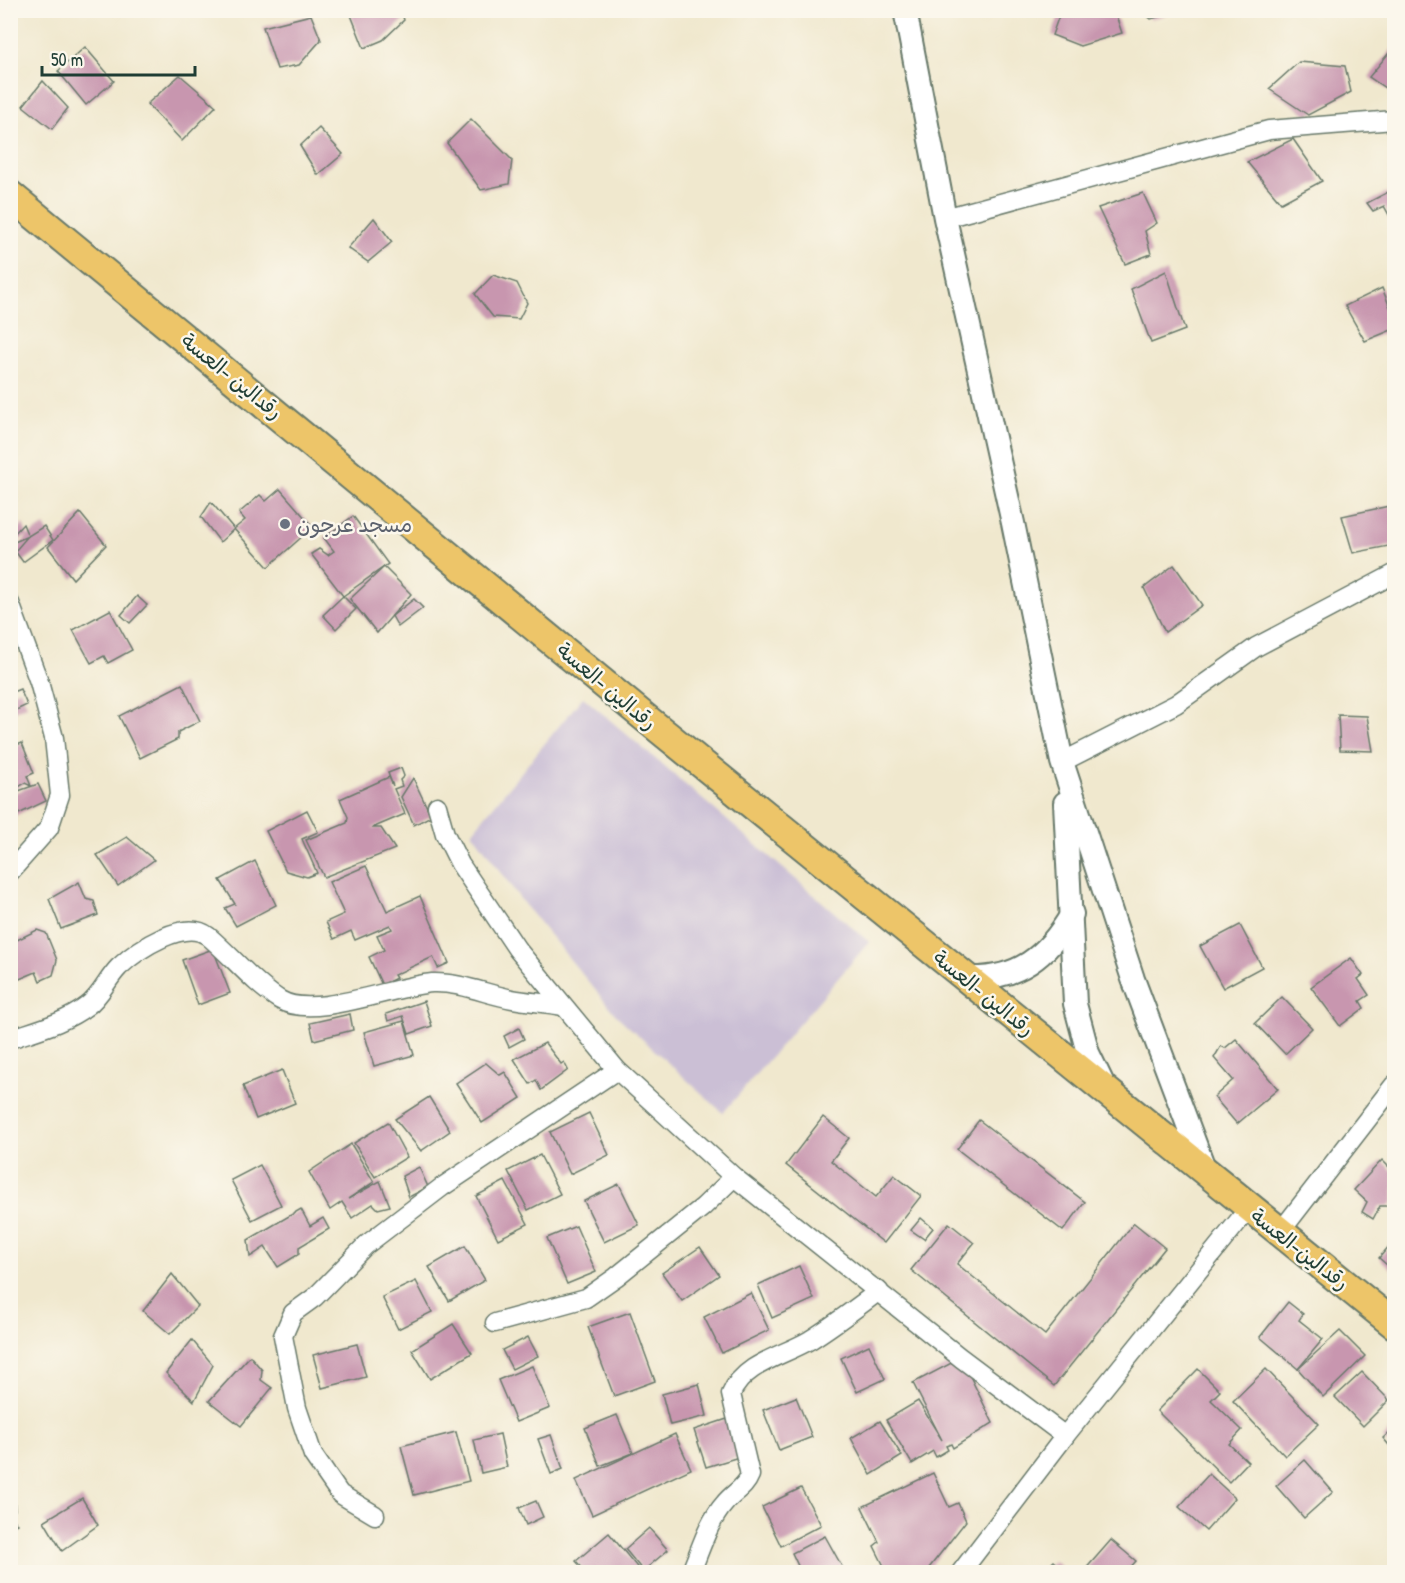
<svg xmlns="http://www.w3.org/2000/svg" width="1405" height="1583" viewBox="0 0 1405 1583" font-family="'Patrick Hand','Playpen Sans Arabic',sans-serif">
<style>
.industrial{fill:#cbbfd5}
.building{fill:#c896af}
.lines{fill:none;stroke-linecap:round;stroke-linejoin:round}
.minor-casing{stroke:#68796a;stroke-width:21}
.tertiary-casing{stroke:#68796a;stroke-width:26}
.primary-casing{stroke:#68796a;stroke-width:32}
.minor{stroke:#fff;stroke-width:18}
.tertiary{stroke:#fff;stroke-width:22}
.primary{stroke:#edc569;stroke-width:28}
.worship-dot{fill:#6b7280;stroke:#fbf7ec;stroke-width:2}
.labels{text-anchor:middle;dominant-baseline:central;stroke-width:5;stroke-linejoin:round;paint-order:stroke}
.street-label{font-size:21px;fill:#1f3d34;stroke:#fbf7ec}
.worship-label{font-size:21px;fill:#5b616d;stroke:#fbf7ec;text-anchor:start}
</style>
<rect width="100%" height="100%" fill="#fbf7ec"/>
<filter id="ink" filterUnits="userSpaceOnUse"><feTurbulence type="fractalNoise" baseFrequency=".0167" numOctaves="2"/><feDisplacementMap in="SourceGraphic" scale="12" xChannelSelector="R" yChannelSelector="G"/><feConvolveMatrix kernelMatrix="1 2 1 2 8 2 1 2 1" color-interpolation-filters="sRGB"/></filter>
<filter id="wash" filterUnits="userSpaceOnUse"><feTurbulence type="fractalNoise" baseFrequency=".008" numOctaves="4" result="noise"/><feDisplacementMap in="SourceGraphic" scale="24" xChannelSelector="R" yChannelSelector="G"/><feGaussianBlur stdDeviation="1.35" result="paint"/><feColorMatrix in="noise" values="0 0 0 0 0 0 0 0 0 0 0 0 0 0 0 0 0 1.4 0 .05"/><feComposite in="paint" operator="in"/></filter>
<g filter="url(#wash)">
<rect width="100%" height="100%" fill="#f0e8ce"/>
<!-- industrial -->
<path class="industrial" d="M583,697L869,942L723,1113L616,1015L524,904L472,832Z"/>
<g id="blocks">
<!-- building -->
<g class="building">
<path d="M349,10H401L404,20L383,40L364,48Z"/>
<path d="M1061,10H1114L1122,33L1080,46L1052,35Z"/>
<path d="M1140,10H1179V11L1151,19Z"/>
<path d="M311,15L321,40L299,65L277,69L263,27Z"/>
<path d="M85,47L114,81L86,105L58,71Z"/>
<path d="M1393,48H1394V94L1369,77Z"/>
<path d="M1299,62L1345,66L1351,92L1308,115L1269,89Z"/>
<path d="M180,75L216,106L182,141L147,104Z"/>
<path d="M43,81L68,108L52,129L23,106Z"/>
<path d="M471,119L512,160L509,184L481,190L447,143Z"/>
<path d="M319,128L343,154L318,175L300,146Z"/>
<path d="M1293,139L1322,181L1281,203L1247,162Z"/>
<path d="M1394,189V224L1384,206L1373,211L1367,203Z"/>
<path d="M1143,193L1157,223L1145,231L1151,254L1125,264L1098,208Z"/>
<path d="M374,218L392,242L368,262L348,248Z"/>
<path d="M1166,271L1185,330L1151,343L1131,289Z"/>
<path d="M493,275L517,283L527,303L519,319L493,317L475,294Z"/>
<path d="M1382,288L1394,317V329L1365,341L1345,306Z"/>
<path d="M280,489L313,527L268,567L234,529L245,520L239,513L260,495L266,501Z"/>
<path d="M211,502L234,529L220,542L201,517Z"/>
<path d="M1394,505V545L1353,553L1342,516Z"/>
<path d="M80,513L106,545L73,579L48,547Z"/>
<path d="M353,516L388,564L343,596L311,554L319,549L328,555L334,551L324,538Z"/>
<path d="M23,524L28,536L10,544V538Z"/>
<path d="M44,526L53,540L23,562L15,551L28,536Z"/>
<path d="M1174,565L1202,605L1165,632L1144,588Z"/>
<path d="M384,567L411,594L377,633L350,599Z"/>
<path d="M137,596L147,605L130,623L121,615Z"/>
<path d="M343,596L356,609L336,629L323,615Z"/>
<path d="M414,599L423,608L398,627L392,616Z"/>
<path d="M110,610L132,650L108,663L104,656L91,663L73,630Z"/>
<path d="M182,684L200,721L178,732V739L140,758L119,716Z"/>
<path d="M20,689L27,705L10,713V693Z"/>
<path d="M1338,715L1367,716L1373,751L1340,750Z"/>
<path d="M22,743L34,773L27,776L31,786L25,783L10,792V747Z"/>
<path d="M401,768L404,776L400,780L402,786L394,789L405,814L372,828H381L395,849L324,877L306,840L347,823L348,817L340,799L389,777L393,786L388,773Z"/>
<path d="M413,778L431,816L414,825L401,797Z"/>
<path d="M38,784L46,801L10,818V794Z"/>
<path d="M307,810L318,832L302,839L317,873L307,877L286,871L266,831Z"/>
<path d="M127,837L154,860L118,886L97,855Z"/>
<path d="M255,861L276,905L236,926L225,908L235,904L220,880Z"/>
<path d="M366,866L387,911L420,896L449,963L438,968L433,957L394,975L396,978L382,985L369,957L384,950L377,935L392,929L390,925L355,940L351,931L334,939L326,922L344,914L329,882Z"/>
<path d="M79,882L86,899L94,901L98,915L61,929L49,899Z"/>
<path d="M1240,925L1262,967L1223,988L1200,946Z"/>
<path d="M37,930L46,933L57,960L53,975L40,981L36,972L10,983V932L17,940Z"/>
<path d="M213,949L230,993L198,1005L182,960Z"/>
<path d="M1351,958L1363,975L1358,979L1369,995L1360,1001L1364,1008L1340,1026L1311,987Z"/>
<path d="M1282,997L1312,1028L1285,1054L1255,1023Z"/>
<path d="M424,1001L432,1026L409,1034L403,1016L388,1021L386,1014Z"/>
<path d="M350,1014L353,1030L314,1040L310,1023Z"/>
<path d="M404,1021L414,1055L374,1066L364,1032Z"/>
<path d="M519,1028L524,1039L509,1047L504,1036Z"/>
<path d="M1236,1039L1278,1089L1237,1124L1214,1097L1233,1080L1214,1058L1221,1046L1225,1048Z"/>
<path d="M545,1043L561,1064L564,1062L568,1070L541,1090L536,1080L530,1084L514,1059Z"/>
<path d="M486,1063L500,1075L505,1072L521,1098L482,1123L456,1083Z"/>
<path d="M282,1070L295,1103L256,1119L243,1086Z"/>
<path d="M429,1097L450,1131L421,1151L395,1119Z"/>
<path d="M589,1113L609,1155L570,1174L550,1132Z"/>
<path d="M823,1117L849,1138L831,1161L876,1197L894,1175L921,1196L884,1243L786,1165Z"/>
<path d="M979,1120L1085,1202L1063,1231L957,1149Z"/>
<path d="M388,1122L407,1157L375,1177L354,1143Z"/>
<path d="M351,1144L374,1182L348,1199L380,1181L390,1206L378,1209L373,1204L352,1218L342,1202L330,1210L309,1172Z"/>
<path d="M540,1155L560,1194L528,1210L508,1171Z"/>
<path d="M1382,1160L1394,1172V1201L1390,1206H1380L1373,1219L1362,1212L1367,1202L1354,1190Z"/>
<path d="M260,1165L281,1205L252,1220L231,1180Z"/>
<path d="M419,1167L428,1187L409,1197L402,1176Z"/>
<path d="M505,1181L528,1224L498,1239L476,1196Z"/>
<path d="M619,1184L639,1225L604,1242L584,1201Z"/>
<path d="M301,1209L310,1226L323,1218L329,1229L299,1247V1254L278,1267L265,1247L250,1257L248,1240Z"/>
<path d="M921,1218L933,1228L924,1239L911,1230Z"/>
<path d="M949,1223L974,1243L957,1264L1045,1335L1134,1223L1165,1248L1054,1386L911,1270Z"/>
<path d="M576,1226L596,1272L567,1284L547,1238Z"/>
<path d="M1390,1245L1394,1249V1271L1379,1258Z"/>
<path d="M465,1246L485,1280L449,1301L429,1267Z"/>
<path d="M700,1247L719,1275L682,1301L662,1273Z"/>
<path d="M799,1266L814,1299L772,1318L758,1285Z"/>
<path d="M172,1274L198,1306L170,1334L143,1311Z"/>
<path d="M416,1281L432,1312L398,1329L382,1297Z"/>
<path d="M751,1293L769,1330L722,1353L704,1317Z"/>
<path d="M1288,1302L1303,1314L1299,1320L1323,1339L1298,1369L1260,1337Z"/>
<path d="M630,1312L655,1381L614,1396L588,1327Z"/>
<path d="M453,1324L472,1353L430,1379L412,1350Z"/>
<path d="M1340,1331L1365,1356L1323,1397L1298,1369Z"/>
<path d="M528,1337L538,1356L512,1369L502,1350Z"/>
<path d="M192,1340L213,1365L194,1401L166,1373Z"/>
<path d="M357,1344L366,1377L322,1388L313,1355Z"/>
<path d="M869,1345L885,1379L857,1392L841,1358Z"/>
<path d="M250,1356L262,1370L261,1380L272,1388L241,1426L209,1401Z"/>
<path d="M961,1358L993,1423L953,1448L951,1444L946,1446L948,1450L936,1457L933,1451L912,1464L886,1420L918,1401L942,1440L913,1383Z"/>
<path d="M532,1366L550,1408L516,1422L498,1380Z"/>
<path d="M1198,1369L1220,1391L1211,1400L1242,1430L1229,1444L1248,1462L1229,1482L1157,1411Z"/>
<path d="M1266,1369L1319,1424L1285,1456L1233,1401Z"/>
<path d="M1362,1372L1389,1400L1363,1426L1335,1397Z"/>
<path d="M699,1384L707,1416L670,1425L662,1394Z"/>
<path d="M796,1397L812,1437L779,1450L763,1410Z"/>
<path d="M617,1415L633,1453L600,1466L585,1428Z"/>
<path d="M727,1419L739,1457L706,1467L694,1430Z"/>
<path d="M880,1421L902,1456L871,1475L851,1438Z"/>
<path d="M1394,1428V1451L1383,1438Z"/>
<path d="M456,1432L469,1481L414,1495L401,1446Z"/>
<path d="M500,1434L507,1467L481,1473L474,1440Z"/>
<path d="M675,1434L691,1469L592,1515L576,1480Z"/>
<path d="M551,1435L563,1469L551,1474L538,1439Z"/>
<path d="M1305,1460L1333,1492L1304,1518L1276,1486Z"/>
<path d="M933,1473L949,1507L958,1503L966,1521L929,1568L930,1571L887,1572L874,1546L879,1542L862,1507Z"/>
<path d="M1209,1474L1235,1498L1206,1531L1179,1507Z"/>
<path d="M801,1488L821,1525L781,1546L762,1507Z"/>
<path d="M10,1494L14,1497L15,1510L11,1515L17,1524L10,1528Z"/>
<path d="M82,1498L98,1525L62,1551L44,1521Z"/>
<path d="M536,1501L543,1517L526,1525L519,1508Z"/>
<path d="M649,1528L668,1550L643,1571L625,1549Z"/>
<path d="M609,1533L641,1572H586L576,1561Z"/>
<path d="M825,1536L845,1572H801L792,1553Z"/>
<path d="M1111,1540L1136,1561L1126,1572H1083Z"/>
<path d="M1054,1561L1066,1572H1042Z"/>
</g>
</g>
</g>
<g filter="url(#ink)">
<use href="#blocks" fill-opacity="0" stroke="#68796a" stroke-width="1.5"/>
<g class="lines">
<!-- minor casing -->
<g class="minor-casing">
<g id="minor">
<path d="M945,218L1269,130L1394,120"/>
<path d="M10,603L39,682L54,738L60,795L49,828L10,872"/>
<path d="M1062,762L1176,704L1256,647L1394,574"/>
<path d="M437,806L445,834L460,864L517,949L617,1070L734,1177L961,1358L1065,1436"/>
<path d="M10,1039C36,1030 65,1023 87,1006C101,996 107,979 119,967C138,949 185,918 208,936C232,956 253,983 280,1000C313,1020 394,986 432,983C459,982 486,994 512,999C529,1002 546,1003 562,1006"/>
<path d="M1281,1231L1394,1085"/>
<path d="M495,1323L586,1298L616,1277L703,1207L734,1177"/>
<path d="M375,1515L340,1494L313,1455L297,1408L283,1336L293,1313L315,1297L366,1245L442,1187L617,1070"/>
<path d="M693,1567C702,1545 709,1521 725,1503C734,1492 745,1488 750,1475L731,1394C744,1363 783,1356 810,1340C834,1325 856,1308 879,1291"/>
<path d="M961,1572L1065,1436L1249,1208"/>
</g>
</g>
<!-- tertiary casing -->
<g class="tertiary-casing">
<g id="tertiary">
<path d="M905,10L945,218L1013,523L1062,762L1133,979L1206,1173"/>
<path d="M1065,803L1075,1004L1088,1053L1105,1088"/>
<path d="M966,978C1018,980 1047,957 1072,914"/>
</g>
</g>
<!-- primary casing -->
<g class="primary-casing">
<path id="primary" d="M10,195L648,720L1394,1324"/>
</g>
<!-- minor -->
<use href="#minor" class="minor"/>
<!-- tertiary -->
<use href="#tertiary" class="tertiary"/>
<!-- primary -->
<use href="#primary" class="primary"/>
</g>
</g>
<!-- markers -->
<circle class="worship-dot" cx="285" cy="524" r="6"/>
<g class="labels">
<!-- street labels -->
<g class="street-label">
<text transform="translate(232 376) rotate(39)">رقدالين -العسة</text>
<text transform="translate(607 686) rotate(40)">رقدالين -العسة</text>
<text transform="translate(984 993) rotate(39)">رقدالين -العسة</text>
<text transform="translate(1300 1249) rotate(38)">رقدالين-العسة</text>
</g>
<!-- worship labels -->
<g class="worship-label">
<text x="297" y="524">مسجد عرجون</text>
</g>
</g>
<!-- margin -->
<rect width="1405" height="1583" fill="none" stroke="#fbf7ec" stroke-width="36"/>
<!-- scale -->
<path d="M42 66v9h153v-9" fill="none" stroke="#1f3d34" stroke-width="3"/>
<text x="51" y="66" font-size="18" fill="#1f3d34" stroke="#fbf7ec" stroke-width="4.5" paint-order="stroke">50 m</text>
</svg>
